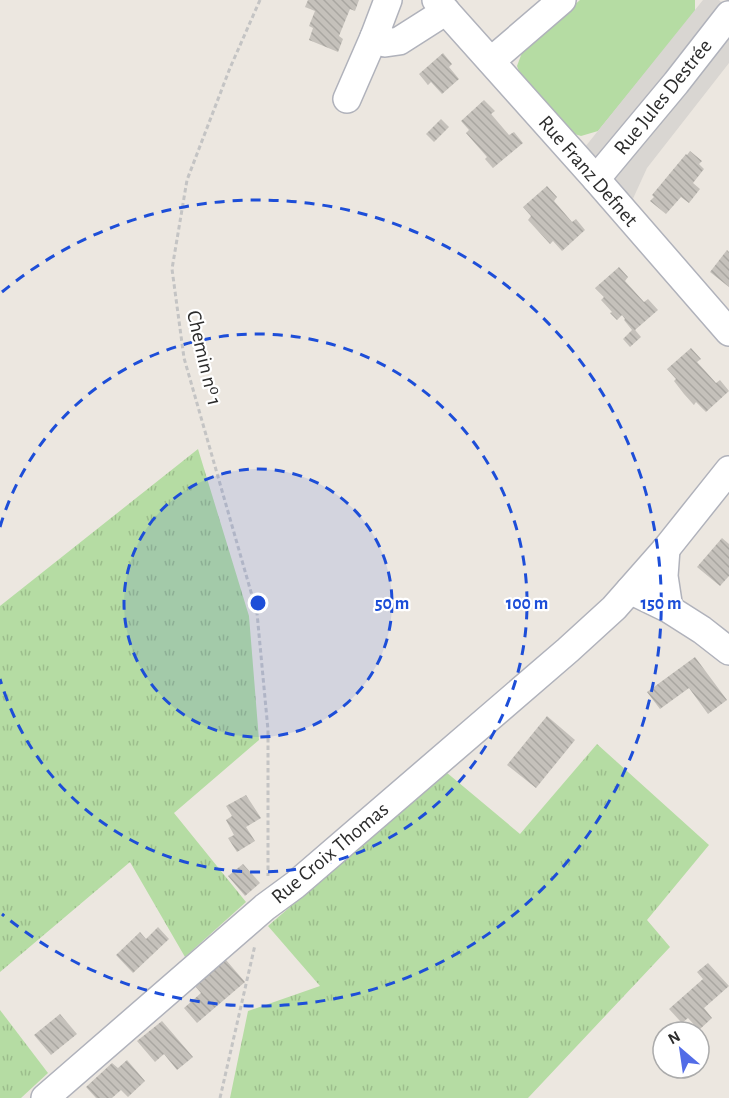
<svg xmlns="http://www.w3.org/2000/svg" width="729" height="1098" viewBox="0 0 729 1098" font-family="'Alegreya Sans',sans-serif">
<style>
.grass{fill:url(#grass-tufts)}
.park{fill:#b5dca3}
.plaza{fill:#d9d6d2}
.building{fill:url(#building-back-hatch)}
.lines{fill:none;stroke-linecap:round;stroke-linejoin:round}
.minor-casing{stroke:#b0b2bb;stroke-width:30}
.path{stroke:#c4c4c4;stroke-width:3;stroke-dasharray:4.5 3;stroke-linecap:butt}
.minor{stroke:#fff;stroke-width:27}
.ring{fill:none;stroke:#1d4ed8;stroke-width:3;stroke-dasharray:10 8}
.labels{text-anchor:middle;dominant-baseline:central;stroke-width:4.5;stroke-linejoin:round;paint-order:stroke}
.street-label{font-size:21px;fill:#2c2c2c;stroke:#fff}
.centre{fill:#1d4ed8;stroke:#fff;stroke-width:3}
.ring-label{font-size:18px;text-anchor:middle;font-weight:bold;fill:#1d4ed8;stroke:#fff;stroke-width:4.5;stroke-linejoin:round;paint-order:stroke}
</style>
<defs>
<pattern id="grass-tufts" width="24" height="20" patternUnits="userSpaceOnUse" patternTransform="scale(1.5)"><rect width="24" height="20" fill="#b5dca3"/><path d="M3 7l-1-3M5 7V3M7 7l1-3M15 17l-1-3M17 17v-4M19 17l1-3" fill="none" stroke="#9cbd8c"/></pattern>
<pattern id="building-back-hatch" width="6" height="6" patternUnits="userSpaceOnUse" patternTransform="scale(1.5)"><rect width="6" height="6" fill="#c5c1bb"/><path d="M-1 5l2 2M0 0l6 6M5-1l2 2" fill="none" stroke="#a9a6a1"/></pattern>
</defs>
<rect width="100%" height="100%" fill="#ece7e0"/>
<!-- grass -->
<g class="grass">
<path d="M198,449L249,616L259,740L174,813L246,902L185,957L130,862L0,972V606Z"/>
<path d="M597,744L709,845L647,920L670,947L528,1098H230L248,1011L320,986L268,926L446,772L520,834Z"/>
<path d="M0,1010L48,1073L21,1098H0Z"/>
</g>
<!-- park -->
<path class="park" d="M580,0H695V12L598,131L581,136L568,132L522,80L517,66L523,50Z"/>
<!-- plaza -->
<path class="plaza" d="M703,0H719L723,4L729,6V63L647,168L626,214L577,157Z"/>
<!-- building -->
<g class="building">
<path d="M308,0H359L355,11L350,9L339,36L343,39L338,52L309,40L313,28L309,26L315,11L305,7Z"/>
<path d="M443,53L452,64L449,67L459,79L442,94L431,82L428,85L419,74Z"/>
<path d="M484,100L495,111L491,114L509,135L514,132L523,143L493,168L485,159L487,157L466,133L469,130L461,121Z"/>
<path d="M441,119L449,127L434,142L426,134Z"/>
<path d="M690,151L702,161L699,164L704,169L693,183L700,189L689,203L681,197L666,214L650,201L654,197L652,195L686,154L687,155Z"/>
<path d="M547,186L557,197L554,201L572,222L576,219L585,230L562,251L553,241L550,244L528,220L531,216L523,207Z"/>
<path d="M727,250L729,252V287L710,272Z"/>
<path d="M619,267L628,277L625,281L634,291L644,302L648,299L658,310L635,330L641,337L630,347L623,339L632,330L624,320L625,319L622,315L617,320L610,313L612,312L601,300L604,297L595,288Z"/>
<path d="M691,348L701,359L697,362L707,373L716,383L720,380L729,391L706,412L696,402L694,405L684,394L674,381L676,379L667,369Z"/>
<path d="M722,538L729,544V576L720,586L697,567Z"/>
<path d="M695,657L727,700L708,714L689,688L660,709L647,692Z"/>
<path d="M547,716L575,740L536,788L507,765Z"/>
<path d="M246,795L261,818L246,827L255,841L237,852L228,838L234,835L226,820L232,816L226,806Z"/>
<path d="M243,864L260,883L245,896L228,876Z"/>
<path d="M158,927L169,939L133,973L116,955L140,932L146,939Z"/>
<path d="M226,960L245,982L197,1023L184,1008L201,993L195,986Z"/>
<path d="M708,963L729,986L704,1008L712,1018L699,1030L688,1018L682,1023L669,1009L703,979L697,972Z"/>
<path d="M60,1014L77,1034L51,1055L34,1035Z"/>
<path d="M162,1021L193,1057L177,1070L164,1054L155,1062L137,1041Z"/>
<path d="M127,1060L145,1081L128,1097L121,1090L112,1098H96L86,1087L112,1063L118,1068Z"/>
</g>
<g class="lines">
<!-- minor casing -->
<g class="minor-casing">
<g id="minor">
<path d="M388,0L374,37L385,43L399,41L446,11"/>
<path d="M436,0L596,179L729,332"/>
<path d="M491,61L562,0"/>
<path d="M347,99L374,37"/>
<path d="M596,179L676,83L729,15"/>
<path d="M666,549L664,576L669,609"/>
<path d="M630,590L669,609L702,630L729,651"/>
<path d="M45,1098L265,907L295,885L568,650L614,608L666,549L729,470"/>
</g>
</g>
<!-- path -->
<g class="path">
<path d="M260,0L230,68L187,180L172,269L184,358L257,613L268,730V876"/>
<path d="M220,1098L255,945"/>
</g>
<!-- minor -->
<use href="#minor" class="minor"/>
</g>
<!-- distance rings -->
<circle cx="258" cy="603" r="134" fill="#1d4ed8" fill-opacity=".12"/>
<g class="ring">
<circle cx="258" cy="603" r="134"/>
<path d="M0 527A269 269 0 1 1 0 679"/>
<path d="M2 292A403 403 0 1 1 2 914"/>
</g>
<g class="labels">
<!-- street labels -->
<g class="street-label">
<text transform="translate(663 97) rotate(-51)">Rue Jules Destrée</text>
<text transform="translate(588 171) rotate(49)">Rue Franz Defnet</text>
<text transform="translate(204 358) rotate(77)">Chemin nᵒ 1</text>
<text transform="translate(330 853) rotate(-40)">Rue Croix Thomas</text>
</g>
</g>
<circle cx="258" cy="603" r="9" class="centre"/>
<g class="ring-label">
<text x="392" y="609">50 m</text>
<text x="527" y="609">100 m</text>
<text x="661" y="609">150 m</text>
</g>
<!-- north arrow -->
<g transform="translate(681 1050) rotate(331)"><circle r="28" fill="#ffffff" stroke="#ababab" stroke-width="1.5"/>
<path d="M0-4.5L10 22L0 15L-10 22Z" fill="#526ce7"/>
<text y="-9" font-size="16" font-weight="bold" text-anchor="middle" fill="#2c2c2c">N</text>
</g>
</svg>
